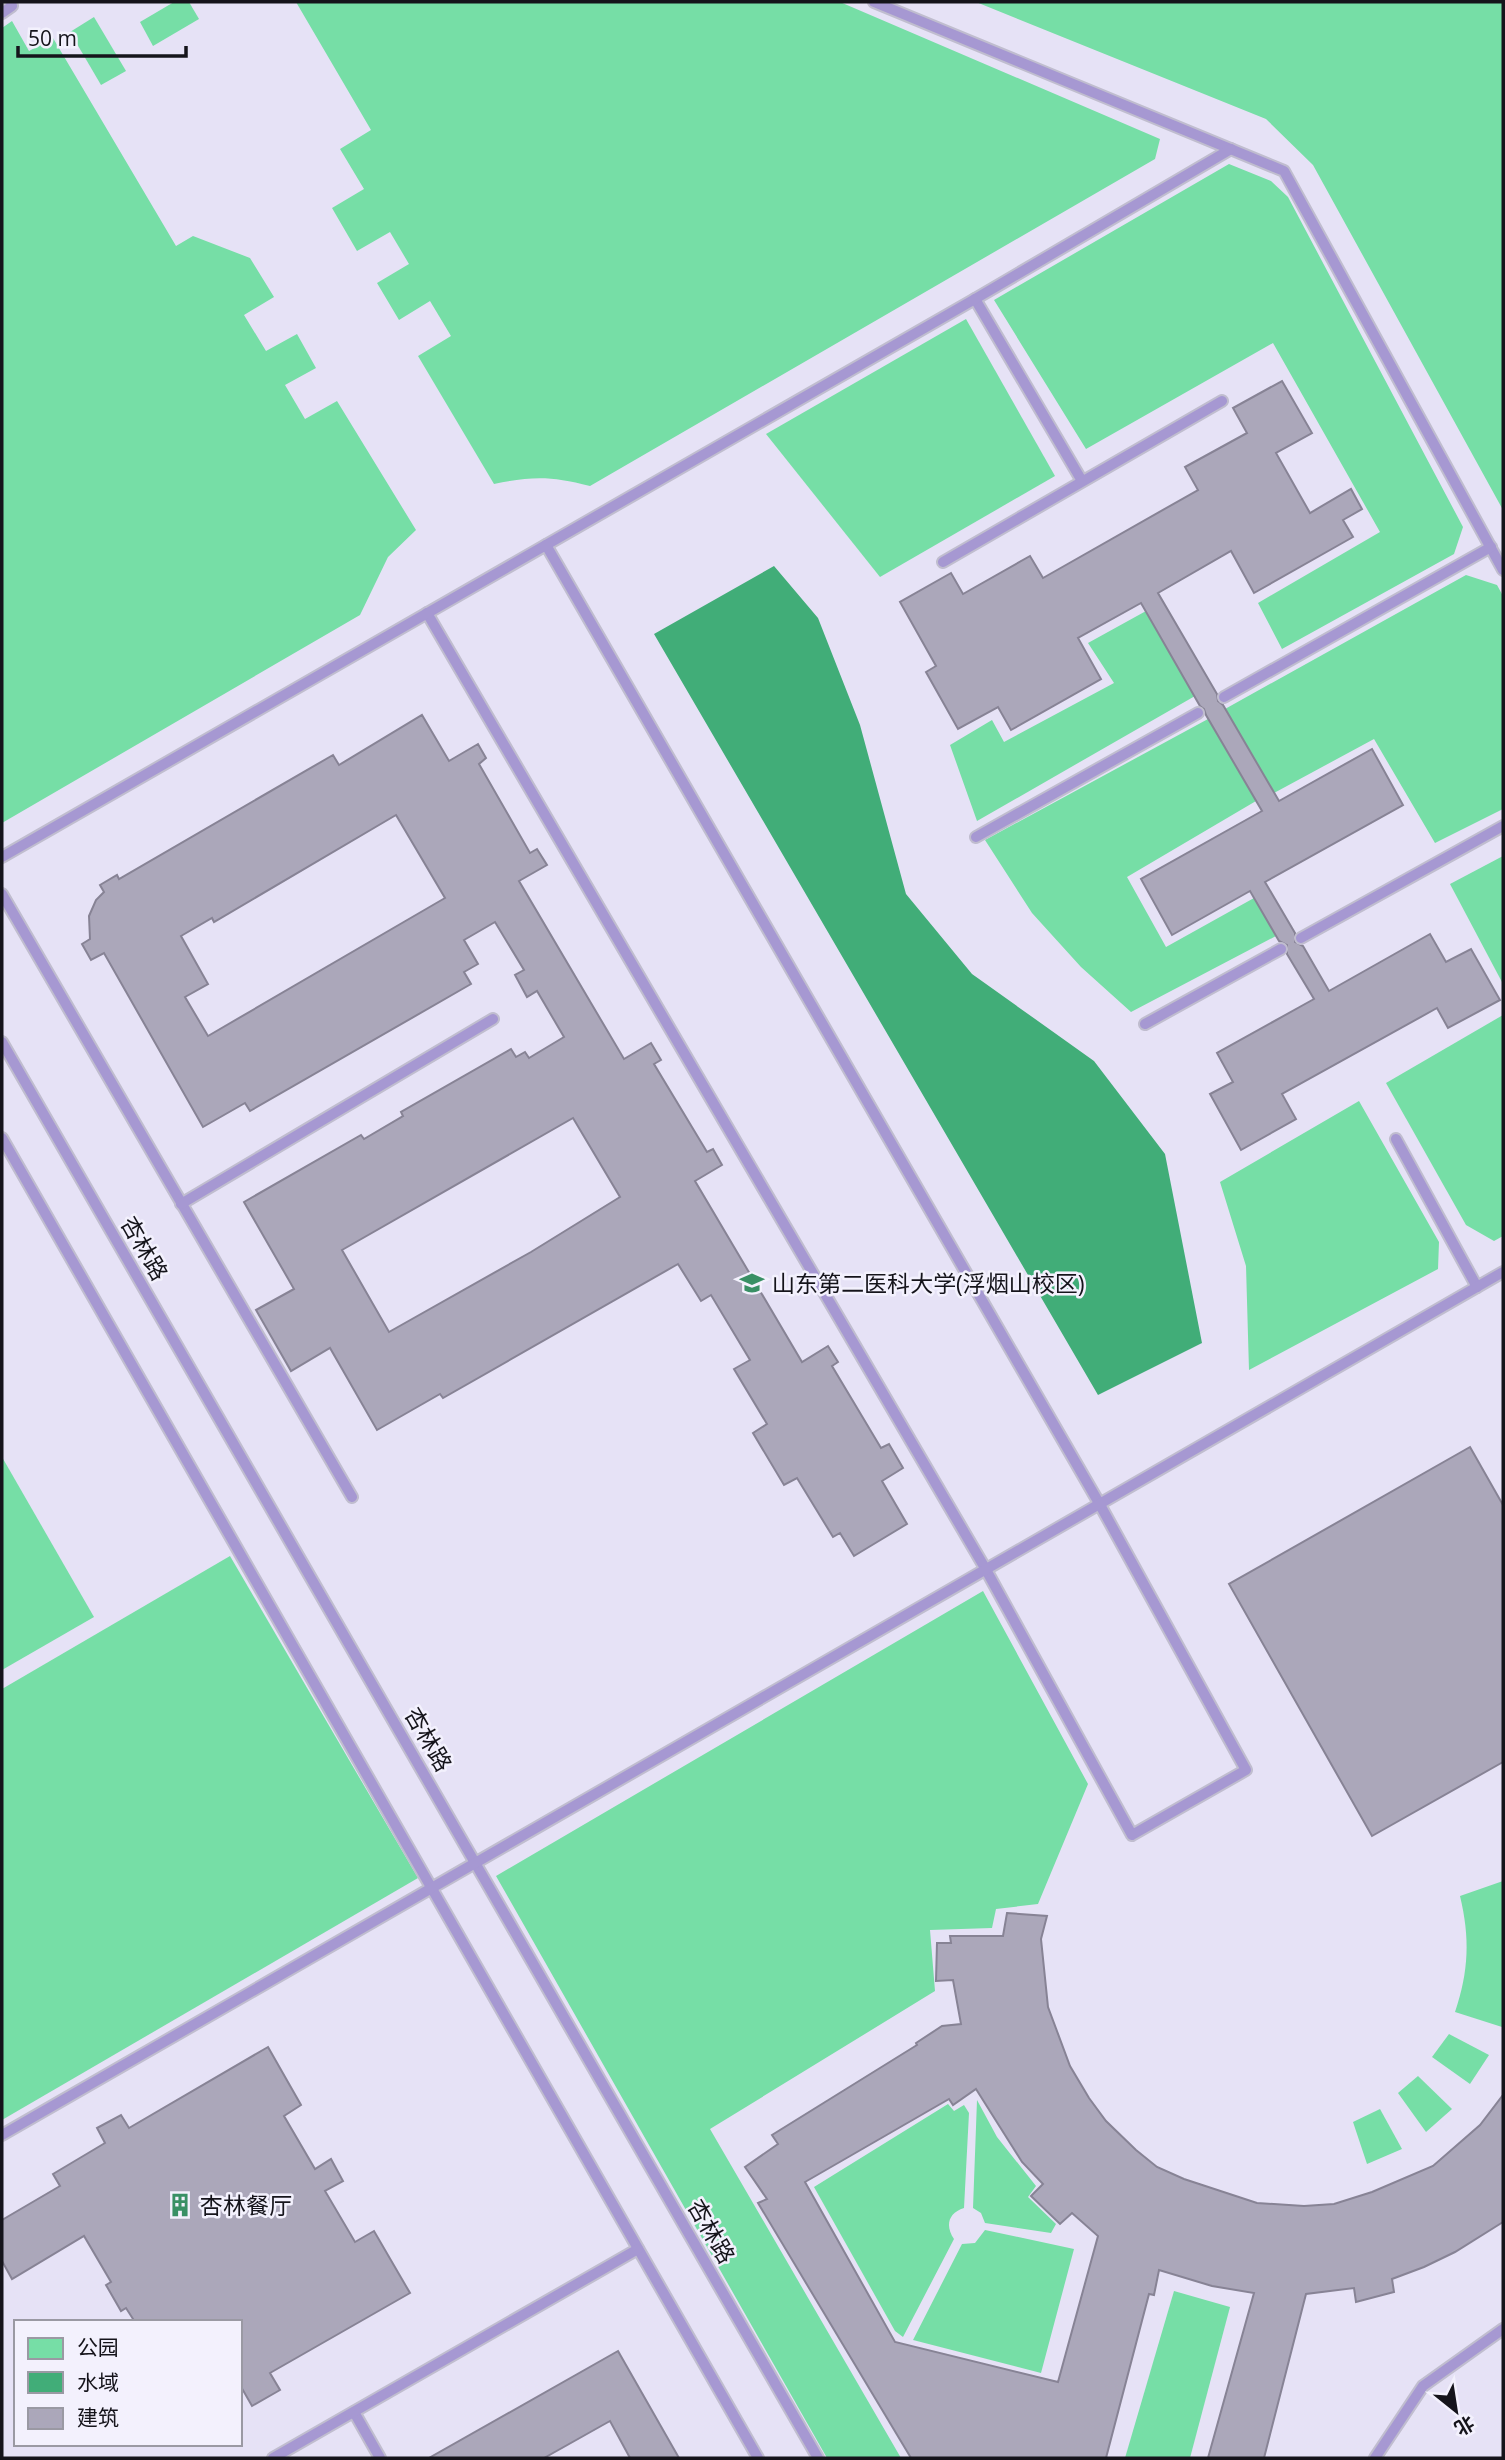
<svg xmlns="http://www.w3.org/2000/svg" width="1505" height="2460" viewBox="0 0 1505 2460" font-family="'Open Sans','Noto Sans SC',sans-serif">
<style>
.green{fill:#76dea6}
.water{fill:#41ad78}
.building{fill:#aba7ba;stroke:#878395;stroke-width:2;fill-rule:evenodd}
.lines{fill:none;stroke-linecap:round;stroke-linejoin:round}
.service-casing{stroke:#c0bdcf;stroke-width:14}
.service{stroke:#a698d2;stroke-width:10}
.labels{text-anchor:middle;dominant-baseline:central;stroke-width:5;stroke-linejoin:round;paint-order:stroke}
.street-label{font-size:23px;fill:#15141b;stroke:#f3f1fd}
.poi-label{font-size:23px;fill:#15141b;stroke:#f3f1fd;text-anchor:start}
</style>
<rect width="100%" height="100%" fill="#e6e2f6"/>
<!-- green -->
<g class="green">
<path d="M174,2H189L199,19L153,46L140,22Z"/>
<path d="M296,2H840L1160,139L1155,159L590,486C551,476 533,476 494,484L418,356L451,336L430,301L399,320L377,283L409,264L390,232L357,251L332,208L364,189L340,149L371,130Z"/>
<path d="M976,2H1503V510L1313,165L1266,119Z"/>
<path d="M94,17L126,71L101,85L70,32Z"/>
<path d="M12,21L29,51L53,38L176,246L193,236L250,258L274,297L244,315L266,351L297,334L316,368L285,385L305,419L337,401L416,530L388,557L360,615L2,823V28Z"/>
<path d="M1229,164L1271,181L1288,197L1463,527L1454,554L1282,649L1258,603L1380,532L1273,343L1086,449L994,300Z"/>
<path d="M966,319L1055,476L880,577L766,434Z"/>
<path d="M1466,575L1497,585L1503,596V809L1435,843L1374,739L1274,793L1225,709Z"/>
<path d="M1146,611L1195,696L977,821L950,745L992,720L1004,742L1114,683L1088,643Z"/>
<path d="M1208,719L1256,801L1127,877L1166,947L1254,898L1276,936L1131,1012L1081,967L1032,913L985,840Z"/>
<path d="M1503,856V984L1450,884Z"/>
<path d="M1503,1015V1236L1494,1241L1466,1225L1386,1083Z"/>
<path d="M1359,1101L1439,1242L1438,1269L1249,1370L1246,1266L1220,1182Z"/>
<path d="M2,1457L94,1617L2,1670Z"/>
<path d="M230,1556L418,1878L2,2120V1689Z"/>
<path d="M983,1591L1088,1784L1038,1904L996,1909L992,1928L930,1930L935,1991L710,2129L901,2458H827L496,1876Z"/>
<path d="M1503,1881V2025L1502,2027L1455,2012C1469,1971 1470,1938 1460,1896Z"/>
<path d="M1449,2034L1489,2055L1470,2084L1432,2057Z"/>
<path d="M1418,2076L1452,2109L1426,2132L1398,2093Z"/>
<path d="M977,2100L997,2137L1036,2186L1028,2197L1056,2224L1051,2233L985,2223L981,2213L973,2208Z"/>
<path d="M948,2104L954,2111L964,2105L969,2113L964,2208C948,2213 945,2226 954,2239L903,2337L895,2331L814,2187Z"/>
<path d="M1380,2109L1402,2149L1367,2164L1353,2122Z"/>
<path d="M985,2230L1074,2249L1041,2373L913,2340L962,2244L975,2243Z"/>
<path d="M1174,2291L1230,2307L1190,2458H1125Z"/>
</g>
<!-- water -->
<path class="water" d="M774,566L818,618L860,725L906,894L972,974L1094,1061L1165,1154L1202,1343L1098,1395L654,634Z"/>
<!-- building -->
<g class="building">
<path d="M1282,381L1312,433L1276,453L1310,513L1351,489L1362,509L1343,520L1353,537L1254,593L1231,551L1158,593L1217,694L1218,701L1223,705L1279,801L1372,749L1403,805L1265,882L1295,933V942L1303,946L1329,991L1430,934L1446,962L1471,949L1500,1000L1448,1028L1437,1008L1282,1094L1296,1119L1241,1150L1210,1094L1233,1082L1217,1053L1314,999L1287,954V945L1279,941L1250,891L1172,935L1141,879L1262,811L1206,715L1204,709L1200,706L1141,603L1078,638L1101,679L1011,730L998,707L958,729L926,672L936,666L900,602L951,573L963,594L1030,556L1043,578L1198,490L1185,467L1247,433L1233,408Z"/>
<path d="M422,715L449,761L478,744L486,758L479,764L530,853L537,849L547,865L519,881L624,1059L651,1043L661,1060L654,1064L707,1152L713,1149L722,1165L695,1181L802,1362L828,1346L838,1362L832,1366L881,1448L889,1444L903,1468L882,1481L907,1524L854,1556L840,1533L833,1537L797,1478L784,1485L753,1433L767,1424L734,1369L750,1360L711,1295L701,1301L678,1264L443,1398L440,1394L377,1430L330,1348L291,1371L256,1310L294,1289L244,1202L361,1135L364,1139L403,1116L401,1112L511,1049L516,1057L525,1052L529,1058L564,1037L537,991L527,997L515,975L524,970L495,922L464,940L478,964L464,972L471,984L250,1111L245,1103L203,1127L104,953L91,960L82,944L90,939L89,916L96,900L104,892L100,885L117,875L119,879L333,755L339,765ZM396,815L445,898L208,1036L185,997L208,984L181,936L212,918L214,922ZM573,1118L620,1197L531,1252L389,1332L342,1250Z"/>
<path d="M1470,1447L1503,1505V1762L1372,1836L1229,1584Z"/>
<path d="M1007,1913L1047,1916L1041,1939L1048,2007L1070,2066L1089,2098L1106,2121L1136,2150L1157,2167L1184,2179L1257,2203L1304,2206L1334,2204L1372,2192L1433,2166L1480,2125L1503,2095V2222L1455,2252L1424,2267L1392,2279L1394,2292L1356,2302L1354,2288L1306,2294L1264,2458H1208L1254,2293L1212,2286L1159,2270L1154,2295L1149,2294L1106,2458H911L758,2203L767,2199L745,2167L778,2144L772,2135L917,2045L916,2043L942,2026L961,2024L953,1980L936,1981L937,1943H951L950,1936H1003ZM976,2089L1022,2162L1043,2184L1031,2196L1060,2224L1072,2213L1098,2236L1058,2382L895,2342L805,2182L949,2099L953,2105Z"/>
<path d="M268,2047L301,2105L284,2116L315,2169L331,2159L343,2181L325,2191L355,2242L374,2231L410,2293L270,2373L280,2390L252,2406L240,2385V2322H135L126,2308L121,2311L106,2285L111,2282L84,2236L12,2279L2,2261V2220L60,2186L53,2174L105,2143L97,2128L121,2115L129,2128Z"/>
<path d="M618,2351L679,2458H630L610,2421L544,2458H429Z"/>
</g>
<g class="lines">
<!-- service casing -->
<g class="service-casing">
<g id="service">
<path d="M874,2L1284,171L1503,570"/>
<path d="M2,13L12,6L11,2"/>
<path d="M975,299L1082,481"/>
<path d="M943,562L1222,401"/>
<path d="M427,613L985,1568L1132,1835L1246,1770L1099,1503L546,545"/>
<path d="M1224,697L1491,547"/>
<path d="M976,837L1198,713"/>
<path d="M2,857L975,299L1231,149"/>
<path d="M2,894L352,1497"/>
<path d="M1301,938L1503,826"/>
<path d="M1145,1024L1281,949"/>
<path d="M2,1042L818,2458"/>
<path d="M2,1138L758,2458"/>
<path d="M1396,1139L1477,1287"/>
<path d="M181,1204L493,1019"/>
<path d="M2,2135L1503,1272"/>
<path d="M354,2412L380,2458"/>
<path d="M273,2458L638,2249"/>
<path d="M1375,2458L1423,2386L1503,2329"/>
</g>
</g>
<!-- service -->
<use href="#service" class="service"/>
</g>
<!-- icons -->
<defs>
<g id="university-bare" transform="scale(1.89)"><path d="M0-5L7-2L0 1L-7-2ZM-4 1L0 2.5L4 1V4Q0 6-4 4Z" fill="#399065" stroke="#f3f1fd" stroke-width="2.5" paint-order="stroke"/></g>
<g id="building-bare" transform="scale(1.89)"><path d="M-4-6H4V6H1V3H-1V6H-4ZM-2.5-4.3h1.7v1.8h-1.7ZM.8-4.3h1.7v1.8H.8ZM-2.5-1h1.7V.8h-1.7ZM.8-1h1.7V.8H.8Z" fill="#399065" stroke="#f3f1fd" stroke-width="2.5" paint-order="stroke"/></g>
</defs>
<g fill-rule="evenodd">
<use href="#university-bare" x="752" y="1283"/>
<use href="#building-bare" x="180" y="2205"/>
</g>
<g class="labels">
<!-- street labels -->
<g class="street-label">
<text transform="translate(145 1248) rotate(60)">杏林路</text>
<text transform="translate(429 1739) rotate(60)">杏林路</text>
<text transform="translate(712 2231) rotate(60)">杏林路</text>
</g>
<!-- poi labels -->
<g class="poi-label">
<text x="772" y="1283">山东第二医科大学(浮烟山校区)</text>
<text x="200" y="2205">杏林餐厅</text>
</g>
</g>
<!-- border -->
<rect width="1505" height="2460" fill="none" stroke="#15141b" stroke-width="7"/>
<!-- legend -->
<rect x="14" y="2320" width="228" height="126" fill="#f3f1fd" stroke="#9a99a3" stroke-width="2"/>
<rect x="28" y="2338" width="35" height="21" fill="#76dea6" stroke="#9a99a3" stroke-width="2"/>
<text x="77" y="2355" font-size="21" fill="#15141b">公园</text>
<rect x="28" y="2372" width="35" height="21" fill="#41ad78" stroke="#9a99a3" stroke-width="2"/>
<text x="77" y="2390" font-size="21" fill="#15141b">水域</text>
<rect x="28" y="2408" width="35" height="21" fill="#aba7ba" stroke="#9a99a3" stroke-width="2"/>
<text x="77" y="2425" font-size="21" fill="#15141b">建筑</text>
<!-- north arrow -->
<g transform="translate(1456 2411) rotate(150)" stroke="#f3f1fd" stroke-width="5" paint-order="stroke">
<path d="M0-5L12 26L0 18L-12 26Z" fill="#15141b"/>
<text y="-10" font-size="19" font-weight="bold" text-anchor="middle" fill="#15141b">北</text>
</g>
<!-- scale -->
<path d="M18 46v10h168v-10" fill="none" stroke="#15141b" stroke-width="3.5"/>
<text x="28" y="46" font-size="21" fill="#15141b" stroke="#f3f1fd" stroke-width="5" paint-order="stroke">50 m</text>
</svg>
